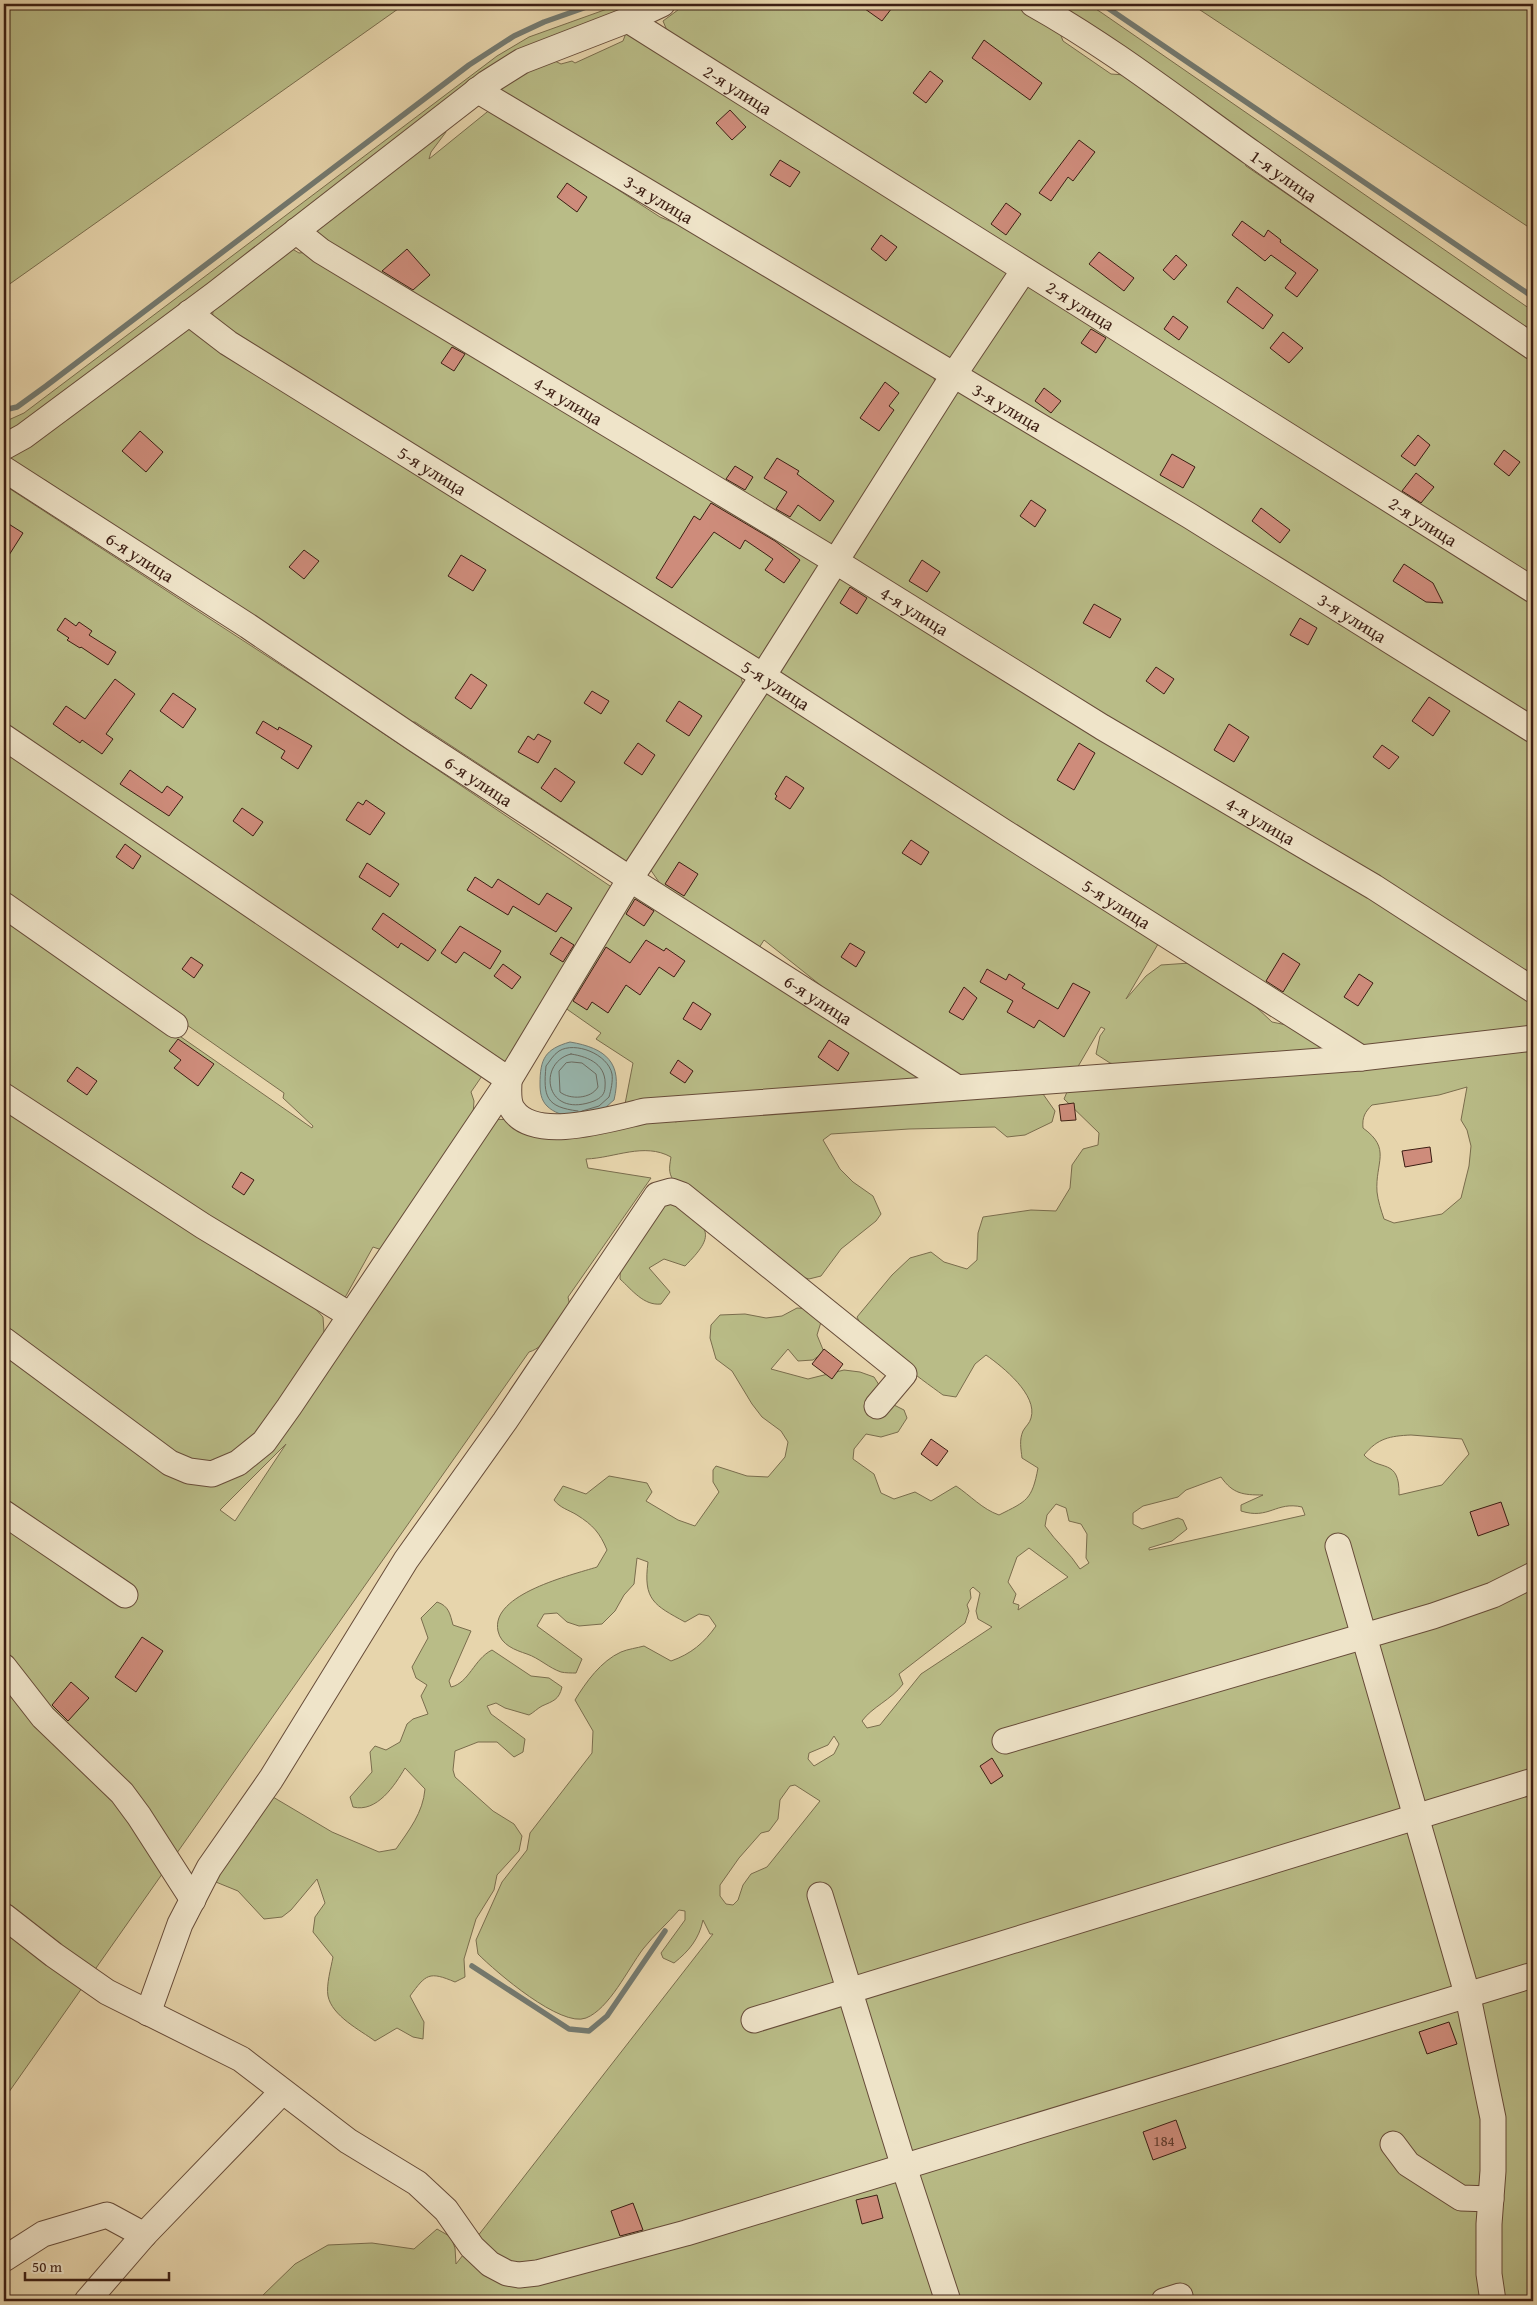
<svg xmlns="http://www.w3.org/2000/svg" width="1537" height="2305" viewBox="0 0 1537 2305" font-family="'Gentium Book Plus',serif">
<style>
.green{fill:#b9bc87;stroke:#7a6d4d;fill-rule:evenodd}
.water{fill:#98b8b0;stroke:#737a71}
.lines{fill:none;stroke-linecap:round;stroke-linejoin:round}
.shore{stroke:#6a6b62;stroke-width:1}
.stream{stroke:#737a71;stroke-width:5.5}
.building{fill:#ce8c7b;stroke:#3c1e13}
.minor-casing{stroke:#674c39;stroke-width:27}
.minor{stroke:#efe4c9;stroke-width:25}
.labels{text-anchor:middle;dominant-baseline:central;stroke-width:4;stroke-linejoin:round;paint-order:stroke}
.number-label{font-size:15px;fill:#603a2d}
.street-label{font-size:18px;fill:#3c1e13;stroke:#efe4c9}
</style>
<rect width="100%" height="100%" fill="#e7d5ac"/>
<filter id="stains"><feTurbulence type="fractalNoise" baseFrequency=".004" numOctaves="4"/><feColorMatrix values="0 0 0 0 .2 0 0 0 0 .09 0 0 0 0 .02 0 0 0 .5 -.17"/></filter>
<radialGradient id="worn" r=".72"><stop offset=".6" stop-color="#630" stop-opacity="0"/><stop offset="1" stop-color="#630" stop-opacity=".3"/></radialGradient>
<!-- green -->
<g class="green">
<path d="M4,4H405L4,288Z"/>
<path d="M621,4H647L573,32L26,423L4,433V422L24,413L497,56L529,37Z"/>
<path d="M686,4H1019L1059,30L1063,41L1111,74L1125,75L1157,101L1194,123L1245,163L1246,166L1383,260L1533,357V583L668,33L663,21Z"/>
<path d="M1044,4H1088L1102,13L1533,311V340Z"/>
<path d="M1191,4H1533V230Z"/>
<path d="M626,33L1011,271L951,362L501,95V84L553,60L561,64L572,61L575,63L623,41Z"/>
<path d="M492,108L660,217L717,241L933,373L936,388L832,551L314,233L444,128L446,132L431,152L429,159Z"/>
<path d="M289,247L299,253L309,252L823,563L757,661L212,325L213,310Z"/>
<path d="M1028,280L1533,594V721L966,370Z"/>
<path d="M182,328L196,330L740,673L743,685L628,862L415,722L403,723L45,480L29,479L4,466L15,445Z"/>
<path d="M953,388L1015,421L1533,741V980L1307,842L847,555Z"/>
<path d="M4,485L313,686L616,890L511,1063L503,1066L4,729Z"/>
<path d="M836,574L1533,998V1030L1354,1048L777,677Z"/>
<path d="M765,686L1161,939L1126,999L1146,976L1161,965L1190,963L1235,987L1272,1022L1301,1028L1330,1050L1134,1069L1110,1063L1096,1054L1100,1036L1105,1029L1101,1027L1076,1070L957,1076L824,988L764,940L759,948L661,885L650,869Z"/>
<path d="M4,745L482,1076L471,1092L474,1101L473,1115L481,1119L524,1120L661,1116L676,1122L689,1114L1030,1089L1043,1094L1055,1111L1052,1122L1025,1135L1007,1137L995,1127L909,1129L831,1134L823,1140L840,1169L853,1182L873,1196L881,1214L876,1221L841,1249L821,1276L809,1279L792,1274L676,1184C668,1174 669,1169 671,1157C644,1142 615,1158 586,1159L588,1168L651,1178L568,1297L570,1306C560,1320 547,1347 529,1352L4,2099V1347L181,1474L239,1467L382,1250L373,1247L342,1303L4,1088V914L312,1128L313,1126L283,1098L284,1093L4,897ZM286,1444L235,1521L220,1510Z"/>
<path d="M633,892L929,1078L625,1104L633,1063L596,1039L601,1033L561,1005Z"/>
<path d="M1533,1047V2301H252L260,2298L295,2264L328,2245L372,2243L414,2249L437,2229L451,2237L455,2248L456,2264L713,1934H710L703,1920C699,1939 689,1951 674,1963L663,1958L661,1953L685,1920V1911L679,1910C668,1923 654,1935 643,1949C628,1969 609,2009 586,2018C561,2028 496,1972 478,1954L476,1940L502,1882L527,1850L530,1833L592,1753L593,1731L575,1700C586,1682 601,1661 621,1652C628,1649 637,1648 644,1646L671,1661C691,1654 704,1643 716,1626L709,1616L699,1614L685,1622C654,1605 643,1600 648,1562L637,1558L634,1584L624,1595L615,1611L602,1624L579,1626L567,1622L557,1613L544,1614L537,1626L582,1659L576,1673C572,1673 565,1673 561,1672C549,1668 539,1658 527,1654C515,1650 501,1645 498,1631C490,1594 572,1575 597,1567L607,1550C600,1533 593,1525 577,1515C569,1510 560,1508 554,1500L563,1486L586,1494L609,1476L647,1483L652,1492L646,1501L678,1520L695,1526L719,1492L713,1482V1470L716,1466L747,1476L768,1477L785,1457L788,1442L781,1431L762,1417L752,1404L732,1371L716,1359L710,1338L711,1325L720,1315L745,1314L766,1318L782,1316L797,1308L813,1309L821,1322L817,1335L824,1352L813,1360L798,1361L788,1349L771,1369L808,1379L844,1370L860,1372L874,1377L881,1388L882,1410L894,1405L904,1410L907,1418L898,1432L881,1437L866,1434L854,1449L853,1459L874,1474L881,1493L894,1499L915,1492L931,1501L956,1486C971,1496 982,1509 999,1515C1027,1501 1032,1500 1038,1468L1022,1458C1021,1449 1019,1440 1023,1431C1025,1427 1030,1423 1031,1418C1038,1395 1003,1367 986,1355L975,1364L956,1397L943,1395C921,1379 866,1340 857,1317L892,1275L910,1258L931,1252L944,1262L967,1269L977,1260L978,1233L983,1217L1031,1210L1056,1211L1070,1188L1072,1165L1083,1149L1098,1145L1099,1133L1064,1099L1067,1092ZM1467,1087L1461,1120L1467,1130L1471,1146L1469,1166L1461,1198L1442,1214L1394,1223L1384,1219C1381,1210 1378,1201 1377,1192C1375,1162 1392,1149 1363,1128C1362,1117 1365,1112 1372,1105L1439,1095ZM1411,1435L1462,1439L1469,1454L1442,1485L1399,1495C1400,1457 1379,1472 1364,1455C1378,1438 1390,1436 1411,1435ZM1221,1477C1233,1494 1243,1495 1263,1495L1241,1505V1511C1269,1520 1276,1501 1302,1507L1305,1515L1149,1550V1548L1172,1541L1187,1529L1183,1520L1178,1518L1142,1529L1133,1524V1513L1143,1506L1178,1497L1186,1490ZM1056,1504L1066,1508L1069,1521L1081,1524L1087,1534L1086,1558L1089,1563L1080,1569C1070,1553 1056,1542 1045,1526L1047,1515ZM1029,1548L1068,1577L1018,1610L1019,1605L1013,1603L1016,1594L1008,1582L1017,1557ZM973,1587L980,1593L976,1611L978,1619L992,1627L921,1674L880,1725L867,1728L862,1721C872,1707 891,1700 903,1684L899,1674L965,1623L969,1611L967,1605L971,1598L970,1590ZM834,1736L839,1744L834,1754L814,1766L808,1759L809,1753L828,1745ZM795,1785L820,1801L767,1867L751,1874L743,1885L738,1900L733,1905L726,1904L720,1896V1885L739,1858L761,1833L769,1831L778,1819L780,1800L790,1786Z"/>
<path d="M4,1104L312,1305L323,1317L324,1332L312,1362L251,1448L231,1461L183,1464L4,1330Z"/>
<path d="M665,1203H679C710,1229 716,1235 685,1266L664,1259L649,1268L670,1292L661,1304C644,1306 632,1290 620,1279L621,1255Z"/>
<path d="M437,1602C449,1606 450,1614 453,1625L471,1631L449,1681L451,1687C469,1683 474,1659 492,1650L531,1676L549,1678L562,1687C559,1700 553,1701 542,1706C538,1708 533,1713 529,1715L505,1708L496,1703L487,1706L491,1714L525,1739L523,1752L514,1757L497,1742H478L455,1751L453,1770L455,1777L493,1811L514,1824L522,1836L519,1851L497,1875L494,1890L476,1919L464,1959L465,1977L455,1982C429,1971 426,1974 410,1996L424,2022L423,2039L413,2037L397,2028L375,2041C360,2030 332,2016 328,1996C326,1985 331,1968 333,1957L313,1932L315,1917L325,1903L317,1879L291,1910L282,1917L264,1919L238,1891L206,1878L273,1797L332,1832L379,1852L396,1849C409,1830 423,1813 425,1789L405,1768C395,1785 377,1813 353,1807L350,1797L372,1772L370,1752L375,1746L386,1750L400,1742L407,1724L413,1719L428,1714L421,1696L427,1685L416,1678L412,1667L428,1638L421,1618Z"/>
</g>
<!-- water -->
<path class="water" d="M570,1042C606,1048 623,1063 614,1100C610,1103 606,1108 602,1110C586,1119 560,1119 547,1106C541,1100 540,1092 540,1084C540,1059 545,1049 570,1042Z"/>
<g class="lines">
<!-- shore -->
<g class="shore">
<path d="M571,1054C590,1057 607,1065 605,1087C605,1094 601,1098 594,1101C544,1120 537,1062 571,1054Z"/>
<path d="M572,1062L582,1063L596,1074L598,1087C591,1099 570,1100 560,1092L559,1071L566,1063Z"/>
<path d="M578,1111C546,1107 543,1097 546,1066C550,1061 553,1055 559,1051C575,1041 608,1054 612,1074C613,1081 611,1090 609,1097L599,1106L582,1111"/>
</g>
<!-- stream -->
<g class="stream">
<path d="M1102,4L1533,297"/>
<path d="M4,410L17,407L46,386L469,65L514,36L544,22L595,4"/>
<path d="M472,1966L569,2029L589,2031L607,2016L665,1931"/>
</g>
</g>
<!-- building -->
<g class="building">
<path d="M858,4H895L882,21Z"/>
<path d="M984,40L1042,83L1030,100L972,58Z"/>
<path d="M930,71L943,81L926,103L913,93Z"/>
<path d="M730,110L746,127L732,140L716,123Z"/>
<path d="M1079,140L1095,152L1073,181L1068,177L1051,201L1039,193Z"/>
<path d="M780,160L800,172L790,187L770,175Z"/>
<path d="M567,183L587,197L577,212L557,197Z"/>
<path d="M1006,203L1021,214L1006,235L991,224Z"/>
<path d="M1242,221L1264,237L1268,230L1281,240L1280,242L1318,270L1297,297L1285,288L1296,273L1271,255L1265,261L1232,235Z"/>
<path d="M881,235L897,247L886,261L871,249Z"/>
<path d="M407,249L430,275L413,290L382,271Z"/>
<path d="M1099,252L1134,278L1124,291L1089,264Z"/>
<path d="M1176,255L1187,265L1174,280L1163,270Z"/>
<path d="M1237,287L1273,315L1263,329L1227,302Z"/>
<path d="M1173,316L1188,327L1179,340L1164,329Z"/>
<path d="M1091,329L1106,338L1096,353L1081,343Z"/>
<path d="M1283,332L1303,348L1289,363L1270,348Z"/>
<path d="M452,347L465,354L454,371L441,363Z"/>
<path d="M885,382L899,393L889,406L894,410L879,431L860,418Z"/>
<path d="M1044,388L1061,401L1051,413L1035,401Z"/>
<path d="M140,431L163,452L146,472L122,451Z"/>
<path d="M1418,435L1430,445L1415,466L1401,456Z"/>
<path d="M1504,450L1520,462L1509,476L1494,464Z"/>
<path d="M1172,454L1195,467L1183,488L1160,475Z"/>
<path d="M777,458L799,471L797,474L834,501L820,521L798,505L790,517L776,509L787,492L764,478Z"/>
<path d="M735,466L753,477L745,490L726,479Z"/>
<path d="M1416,473L1434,487L1421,503L1402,491Z"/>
<path d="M1031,500L1046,510L1035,527L1020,516Z"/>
<path d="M711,503L775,541L800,560L784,583L765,570L773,559L745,540L740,549L714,532L672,588L656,578L694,516L700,520Z"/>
<path d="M1261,508L1290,530L1280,543L1252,521Z"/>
<path d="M4,521L23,533L4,563Z"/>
<path d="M304,550L319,561L304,579L289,567Z"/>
<path d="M461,555L486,570L473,591L448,576Z"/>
<path d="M922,560L940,572L927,592L909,581Z"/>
<path d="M1404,564L1433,583L1443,603L1426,602L1393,581Z"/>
<path d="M850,587L867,598L857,614L840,603Z"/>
<path d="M1094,604L1121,619L1110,638L1083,623Z"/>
<path d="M65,618L76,626L79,622L92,631L89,635L116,652L108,665L81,647L80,648L67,640L69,638L57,630Z"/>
<path d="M1300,618L1317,628L1308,645L1290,635Z"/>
<path d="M1156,667L1174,679L1164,694L1146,681Z"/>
<path d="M471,674L487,685L471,709L455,698Z"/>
<path d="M115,679L135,694L106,734L113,739L102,754L82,740L80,743L53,724L66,706L85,719Z"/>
<path d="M592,691L609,701L601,714L584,703Z"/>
<path d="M173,693L196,709L183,728L160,711Z"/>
<path d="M1429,697L1450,711L1433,736L1412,721Z"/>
<path d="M679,701L702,716L689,736L666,721Z"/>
<path d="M263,721L278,730L279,727L312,746L298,769L281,758L285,751L256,733Z"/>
<path d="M1229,724L1249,737L1234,762L1214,750Z"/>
<path d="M538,734L551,741L538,763L518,752L528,736L534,740Z"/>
<path d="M638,743L655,755L642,775L624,763Z"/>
<path d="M1079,743L1095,753L1074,790L1057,780Z"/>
<path d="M1382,745L1399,757L1389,769L1373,757Z"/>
<path d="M555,768L575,782L561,802L541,788Z"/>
<path d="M130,770L162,793L167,786L183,797L169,816L120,784Z"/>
<path d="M786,776L804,788L790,809L775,799L777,796L775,794Z"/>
<path d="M366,800L385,813L370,835L346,820L358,802L363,805Z"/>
<path d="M242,808L263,822L253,836L233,821Z"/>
<path d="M911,840L929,852L921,865L902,853Z"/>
<path d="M125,844L141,856L133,869L116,857Z"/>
<path d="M679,862L698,874L684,896L665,884Z"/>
<path d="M367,863L399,884L390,897L359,877Z"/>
<path d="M475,877L492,888L498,879L539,905L547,893L572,908L556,932L513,906L508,915L467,890Z"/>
<path d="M635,899L654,911L644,926L626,914Z"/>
<path d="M383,913L436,950L428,961L401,943L398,948L372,929Z"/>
<path d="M460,926L501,951L490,969L464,952L456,963L441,953Z"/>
<path d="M561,937L574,945L563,962L550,954Z"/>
<path d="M646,940L664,951L666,948L685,961L674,977L659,967L640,995L626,985L608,1013L592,1002L587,1010L573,1001L606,947L630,963Z"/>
<path d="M850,943L865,952L856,967L841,957Z"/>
<path d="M1283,953L1300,964L1283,992L1266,981Z"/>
<path d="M191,957L203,965L194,978L182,969Z"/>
<path d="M503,964L521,977L512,989L494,976Z"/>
<path d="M987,969L1006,980L1009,974L1025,984L1022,988L1058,1009L1073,983L1090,992L1064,1037L1039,1020L1034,1028L1007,1012L1013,1001L980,982Z"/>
<path d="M1359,974L1373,983L1358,1006L1344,997Z"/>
<path d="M964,987L977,998L963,1020L949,1012Z"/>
<path d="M693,1002L711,1014L701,1030L683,1019Z"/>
<path d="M178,1039L214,1064L198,1086L174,1068L181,1060L169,1051Z"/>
<path d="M829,1040L849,1053L838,1071L818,1057Z"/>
<path d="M678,1060L693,1071L685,1083L670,1073Z"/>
<path d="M77,1067L97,1081L87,1095L67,1081Z"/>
<path d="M1074,1103L1076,1120L1061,1121L1059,1105Z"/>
<path d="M1430,1147L1432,1162L1405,1167L1402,1151Z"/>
<path d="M241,1172L254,1180L244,1195L232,1187Z"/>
<path d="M824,1349L843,1364L832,1379L812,1364Z"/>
<path d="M931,1439L948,1451L937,1466L921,1454Z"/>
<path d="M1501,1502L1509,1525L1478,1536L1470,1512Z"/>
<path d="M142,1637L163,1651L136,1692L115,1677Z"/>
<path d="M71,1682L89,1698L68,1721L52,1705Z"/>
<path d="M992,1758L1003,1776L991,1784L980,1766Z"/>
<path d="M1449,2022L1457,2044L1427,2054L1419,2032Z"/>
<path d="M1176,2120L1186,2148L1153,2160L1143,2132Z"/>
<path d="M877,2195L883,2218L862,2224L856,2200Z"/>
<path d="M633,2203L643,2230L620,2236L611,2211Z"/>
</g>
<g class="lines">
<!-- minor casing -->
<g class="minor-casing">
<g id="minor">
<path id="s1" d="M1033,4C1110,47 1180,102 1252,153C1345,219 1439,283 1533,347"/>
<path id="s2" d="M628,20L1533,590"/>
<path id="s3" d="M477,90L1190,516L1533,730"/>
<path id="s4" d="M296,231L321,251L835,561L1102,727L1374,887L1533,990"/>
<path id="s5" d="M189,313L228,343L763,676L1004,832L1361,1058"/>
<path d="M4,447L24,436L215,294L487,83L522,61L628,20L662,4"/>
<path id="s6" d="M4,469L248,626L415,739L630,879L956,1087"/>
<path d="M4,737L509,1080L630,879L763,676L953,376L1024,270"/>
<path d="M4,905L175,1025"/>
<path d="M509,1080C509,1090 507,1102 513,1110C535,1143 613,1118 645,1111L1361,1058L1533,1038"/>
<path d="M4,1096L203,1226L350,1315"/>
<path d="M4,1340L170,1463L189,1471L212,1474L238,1463L264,1442L289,1407L509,1080"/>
<path d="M4,1513L125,1595"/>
<path d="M1338,1546L1468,1997L1493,2118V2171L1489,2224V2274L1493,2301"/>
<path d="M4,1667L43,1717L122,1793L139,1816L193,1900"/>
<path d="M1005,1741L1433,1616L1493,1595L1533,1575"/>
<path d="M820,1895L904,2167L948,2301"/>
<path d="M4,1916L54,1955L107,1992L241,2059L348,2141L417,2183L446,2210L472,2247L490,2264L507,2273L519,2275L537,2273L686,2233L1533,1975"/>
<path d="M148,2013L180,1924L209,1868L271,1779L406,1560L505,1421L657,1195L671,1191L682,1195L904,1374L877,1406"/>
<path d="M754,2020L1533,1781"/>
<path d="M1393,2144L1408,2164L1461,2198L1491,2199"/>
<path d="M4,2259L43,2234L107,2215L144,2235"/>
<path d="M87,2301L144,2235L282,2092"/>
<path d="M1164,2301L1180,2296"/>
</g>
</g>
<!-- minor -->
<use href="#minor" class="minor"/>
</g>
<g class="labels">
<!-- number labels -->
<g class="number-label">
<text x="1164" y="2140">184</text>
</g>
<!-- street labels -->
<g class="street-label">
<text stroke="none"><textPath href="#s2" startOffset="130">2-я улица</textPath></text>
<text stroke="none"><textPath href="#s1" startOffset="304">1-я улица</textPath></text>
<text stroke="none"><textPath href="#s3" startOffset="212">3-я улица</textPath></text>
<text stroke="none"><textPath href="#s2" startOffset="535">2-я улица</textPath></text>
<text stroke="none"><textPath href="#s4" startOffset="321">4-я улица</textPath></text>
<text stroke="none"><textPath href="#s3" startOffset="618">3-я улица</textPath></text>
<text stroke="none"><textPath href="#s5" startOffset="290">5-я улица</textPath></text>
<text stroke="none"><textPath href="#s2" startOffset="940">2-я улица</textPath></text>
<text stroke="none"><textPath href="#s6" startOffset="162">6-я улица</textPath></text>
<text stroke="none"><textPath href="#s4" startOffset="726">4-я улица</textPath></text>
<text stroke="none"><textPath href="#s3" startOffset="1022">3-я улица</textPath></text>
<text stroke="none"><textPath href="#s5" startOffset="695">5-я улица</textPath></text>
<text stroke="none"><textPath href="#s6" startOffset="568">6-я улица</textPath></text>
<text stroke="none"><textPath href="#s4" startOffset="1131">4-я улица</textPath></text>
<text stroke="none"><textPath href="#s5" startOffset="1100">5-я улица</textPath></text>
<text stroke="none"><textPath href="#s6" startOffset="972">6-я улица</textPath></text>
</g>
</g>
<!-- margin -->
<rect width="1537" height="2305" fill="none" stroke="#e7d5ac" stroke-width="20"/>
<rect x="5" y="5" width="1527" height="2295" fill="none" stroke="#3c1e13" stroke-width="2.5"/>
<rect x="10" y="10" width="1517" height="2285" fill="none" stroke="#3c1e13"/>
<!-- scale -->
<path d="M25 2272v8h144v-8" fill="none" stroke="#3c1e13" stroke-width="2.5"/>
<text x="32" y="2272" font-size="15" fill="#3c1e13" stroke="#efe4c9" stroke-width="4" paint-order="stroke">50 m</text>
<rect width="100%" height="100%" filter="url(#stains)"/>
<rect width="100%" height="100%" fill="url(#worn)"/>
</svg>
